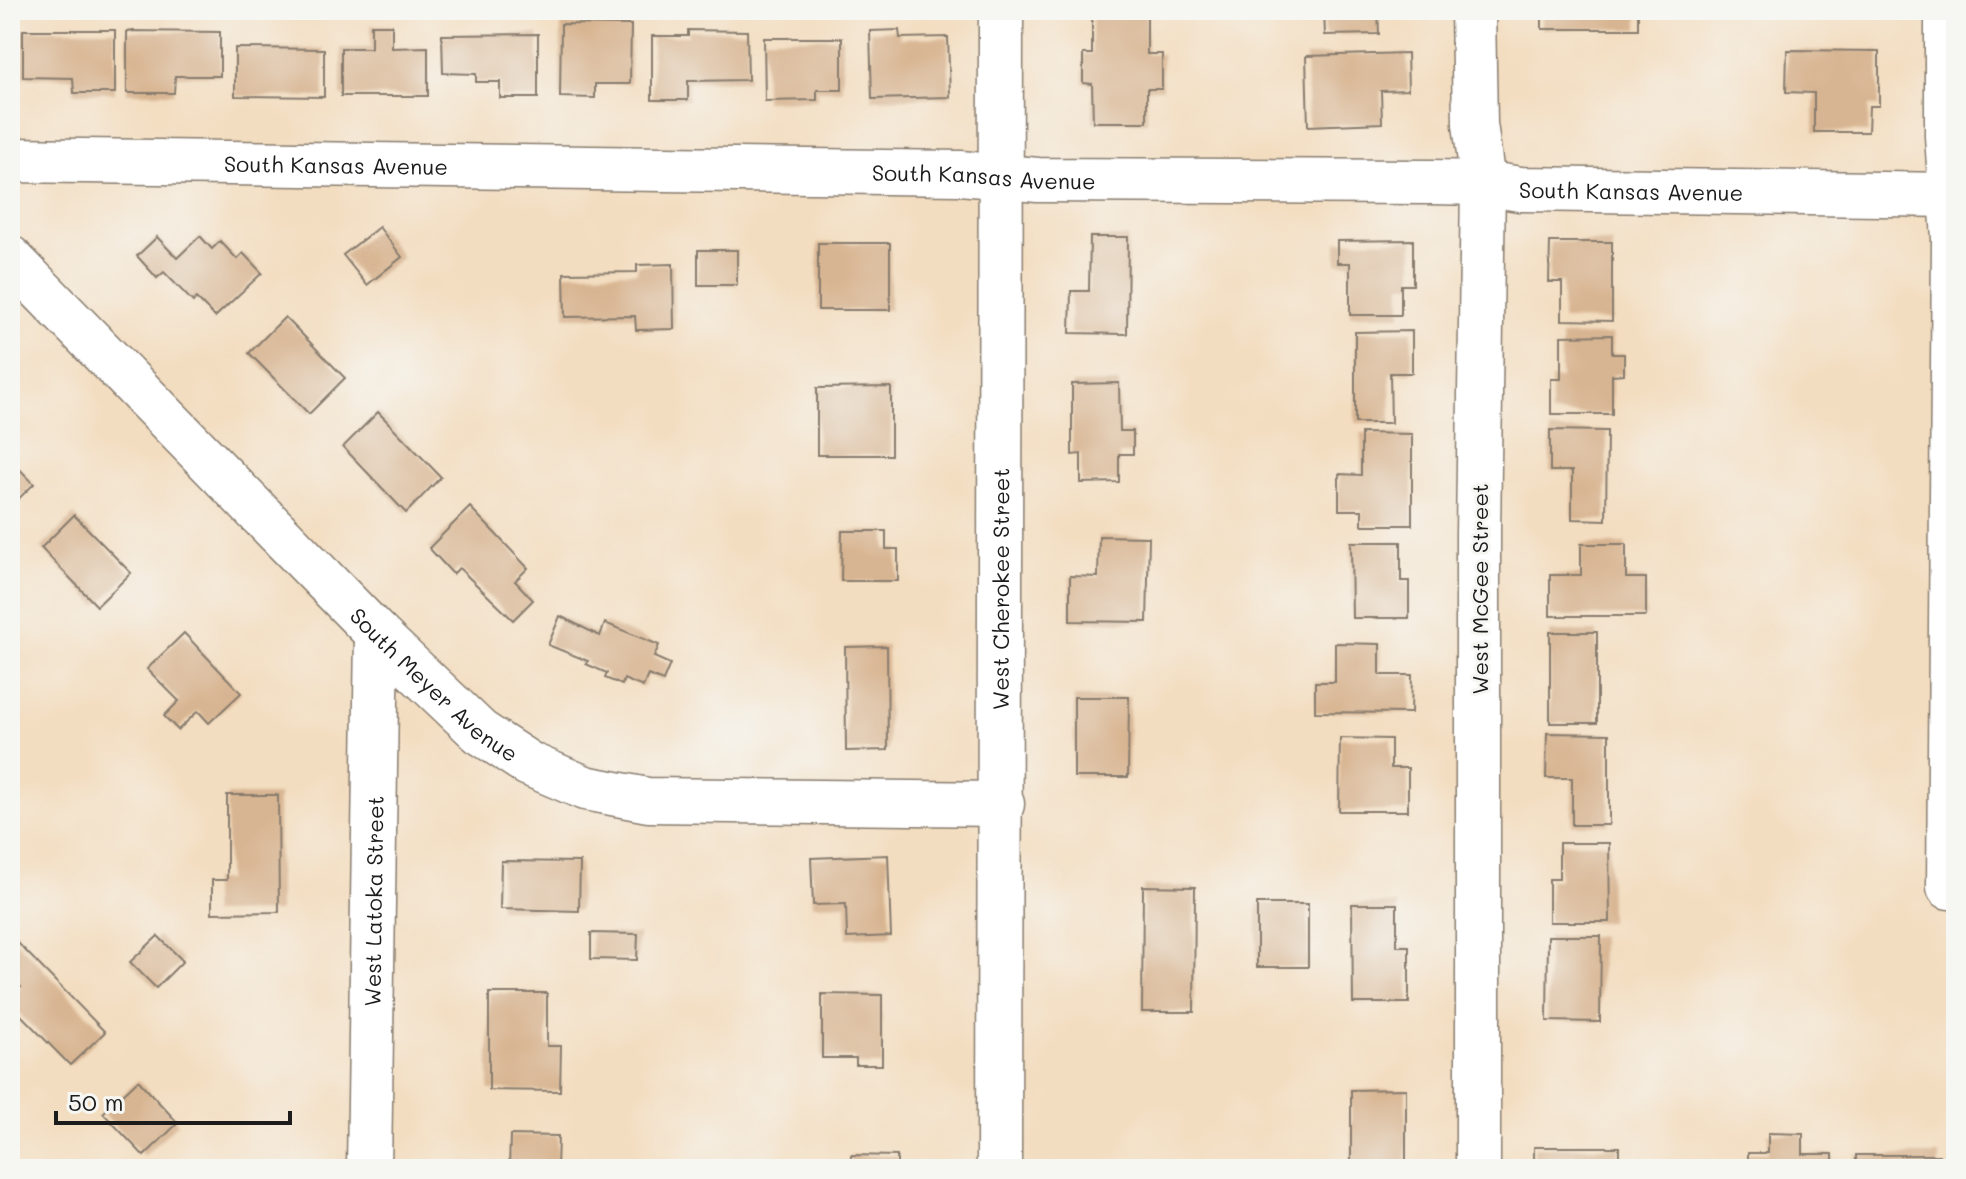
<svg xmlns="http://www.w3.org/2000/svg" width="1966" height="1179" viewBox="0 0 1966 1179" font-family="Mali,sans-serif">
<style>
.building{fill:#d8b592}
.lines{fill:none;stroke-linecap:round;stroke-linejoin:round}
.minor-casing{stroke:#887c6e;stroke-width:47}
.minor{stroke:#fff;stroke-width:44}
.labels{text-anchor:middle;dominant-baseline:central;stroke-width:6;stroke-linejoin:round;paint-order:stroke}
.street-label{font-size:22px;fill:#1c1c1c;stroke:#f6f6f2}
</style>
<rect width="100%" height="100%" fill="#f6f6f2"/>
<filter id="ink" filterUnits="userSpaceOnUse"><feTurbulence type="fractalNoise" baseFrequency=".0125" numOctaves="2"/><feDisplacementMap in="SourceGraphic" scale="16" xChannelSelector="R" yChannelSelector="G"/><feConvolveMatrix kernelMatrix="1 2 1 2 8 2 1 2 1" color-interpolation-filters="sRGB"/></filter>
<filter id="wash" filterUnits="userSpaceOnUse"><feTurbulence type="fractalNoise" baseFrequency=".006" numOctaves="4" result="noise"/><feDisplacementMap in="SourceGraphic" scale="32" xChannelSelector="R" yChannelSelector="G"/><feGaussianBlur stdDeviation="1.8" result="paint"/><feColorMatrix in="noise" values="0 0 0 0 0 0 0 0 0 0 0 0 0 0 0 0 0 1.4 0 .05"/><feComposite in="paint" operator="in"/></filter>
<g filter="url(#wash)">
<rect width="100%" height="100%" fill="#f3ddc0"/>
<g id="blocks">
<!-- building -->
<g class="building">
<path d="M1324,10H1378L1379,34L1325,35Z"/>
<rect x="1542" y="10" width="96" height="19"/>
<path d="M1092,15H1147V54H1162V89H1147V122H1093L1092,84L1083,83V54H1092Z"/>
<path d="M561,24L631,25L630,84H595V98L560,97Z"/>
<path d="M371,25H392V48L428,47V96H341V48H371Z"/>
<path d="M23,30H115V93H74L73,78L23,77Z"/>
<path d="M688,30L747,31L748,80L688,81V100H652V36H688Z"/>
<path d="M899,30L900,38L948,37L950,97L872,99L870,31Z"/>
<path d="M127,31L220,32V76H175L174,93H127Z"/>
<path d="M538,34V98H500V82H476V74L443,73L442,35Z"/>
<path d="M764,38H842V90H817V100L765,101Z"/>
<path d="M235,48L324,49V97L235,96Z"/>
<path d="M1787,50L1879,51V106H1869L1868,132H1814V93L1786,92Z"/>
<path d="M1407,53L1408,90L1381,91L1382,123L1308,126L1306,56Z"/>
<path d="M379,227L402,257L367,285L343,255Z"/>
<path d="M200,236L212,249L220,241L237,259L243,253L262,273L215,317L196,298L193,302L164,272L157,278L137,256L157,237L177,258Z"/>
<path d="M1090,237H1128L1127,334L1070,333L1071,291H1089Z"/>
<path d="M1413,240V285H1401V315H1350V263H1337V241Z"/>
<path d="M1550,242H1612V321L1562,320V282H1549Z"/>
<rect x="818" y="243" width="72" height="67"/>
<rect x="698" y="250" width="39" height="35"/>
<path d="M673,264L674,329L636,330L635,316L565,317L564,273L637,272V265Z"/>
<path d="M285,317L345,378L309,414L249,353Z"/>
<path d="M1412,331V373H1390L1391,423H1355V332Z"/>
<path d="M1612,335V354H1624V374L1612,375V414H1551V379H1561V336Z"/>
<path d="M1119,383L1120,431H1133V454H1119V482L1081,483V454L1072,455V384Z"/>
<path d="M891,387V455H817V388Z"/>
<path d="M378,412L441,477L406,513L343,447Z"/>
<path d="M1550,430L1607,431L1606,520L1572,519V471H1550Z"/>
<path d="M1361,433L1412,434V525H1362V510H1339V474L1361,475Z"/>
<path d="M10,459L34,484L10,507Z"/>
<path d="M470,507L528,568L515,581L533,600L513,620L459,568L453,574L429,548Z"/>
<path d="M74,515L131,573L97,606L41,548Z"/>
<path d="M842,531H886V549H898V581H841Z"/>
<path d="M1099,536L1149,537L1147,622L1070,621V576L1098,577Z"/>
<path d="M1351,542H1401V581H1409V618H1352Z"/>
<path d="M1581,544H1626V578H1646V616H1550V575H1581Z"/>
<path d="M560,616L600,636L605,623L659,645L654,657L670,664L663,681L648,675L643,687L624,679L622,685L605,678L607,673L586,664L588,661L548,645Z"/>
<rect x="1550" y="632" width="47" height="91"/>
<path d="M184,633L241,693L209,723L198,711L178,730L164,716L179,701L147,669Z"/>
<path d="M1335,643L1380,644V675H1412L1411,713L1315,712V682H1335Z"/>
<path d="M887,646L888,750L846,751L845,647Z"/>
<path d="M1074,697H1129L1128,777H1074Z"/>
<path d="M1547,733L1609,734V825H1572V778H1546Z"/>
<path d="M1340,738L1391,739V768H1408V811H1339Z"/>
<path d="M227,795H278L279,912L212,913V880H227Z"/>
<path d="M1559,843H1609L1610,922H1549V879H1559Z"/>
<path d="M888,855L891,936L847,938L846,904L813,905L811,858Z"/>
<path d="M501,861L580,862L579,911L500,909Z"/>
<path d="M1143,886L1195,887L1194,1012H1142Z"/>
<rect x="1257" y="904" width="51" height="63"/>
<path d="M1352,904H1397V946H1409V1003H1353Z"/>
<path d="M591,933L638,934L637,960L591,959Z"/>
<path d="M158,936L183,961L156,988L130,962Z"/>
<path d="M1548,936H1601L1600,1022L1547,1021Z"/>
<path d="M14,939L105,1032L70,1065L10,1004V998L21,987L10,976V943Z"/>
<path d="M489,993H547V1046H561L560,1091L489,1090Z"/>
<path d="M822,994L882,995V1065H856V1058H822Z"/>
<path d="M138,1080L178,1123L144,1156L103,1113Z"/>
<path d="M1406,1089V1169H1351V1090Z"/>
<path d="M1768,1133L1803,1134V1154H1833V1169H1748V1153H1768Z"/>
<path d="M510,1135L558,1136L557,1169H509Z"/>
<rect x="1534" y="1147" width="85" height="22"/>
<path d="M851,1155L897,1156V1169H851Z"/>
<rect x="1856" y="1155" width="83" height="14"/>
</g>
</g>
</g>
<g filter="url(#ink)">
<use href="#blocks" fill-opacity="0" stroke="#887c6e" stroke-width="2"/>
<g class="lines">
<!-- minor casing -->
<g class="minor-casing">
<g id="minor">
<path d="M1473,10L1475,124L1483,183L1478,534V1169"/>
<path d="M1947,10V136L1954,239L1949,887"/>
<path id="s1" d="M10,160L960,173L1038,180L1431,182L1483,183L1520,189L1956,195"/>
<path id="s2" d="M10,258L377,634L480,732L529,764L585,788L648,800L1002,804"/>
<path id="s3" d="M369,1169L377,634"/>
<path id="s4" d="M999,1169L1001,10"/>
</g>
</g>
<!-- minor -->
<use href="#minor" class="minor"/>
</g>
</g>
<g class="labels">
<!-- street labels -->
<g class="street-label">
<text stroke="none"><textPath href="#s1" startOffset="326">South Kansas Avenue</textPath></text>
<text stroke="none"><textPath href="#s1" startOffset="974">South Kansas Avenue</textPath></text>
<text stroke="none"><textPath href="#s1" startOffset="1622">South Kansas Avenue</textPath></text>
<text transform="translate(1479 589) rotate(-90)">West McGee Street</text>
<text stroke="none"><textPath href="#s4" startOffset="580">West Cherokee Street</textPath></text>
<text stroke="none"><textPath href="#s2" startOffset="602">South Meyer Avenue</textPath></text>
<text stroke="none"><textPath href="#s3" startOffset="268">West Latoka Street</textPath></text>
</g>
</g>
<!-- margin -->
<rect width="1966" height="1179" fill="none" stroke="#f6f6f2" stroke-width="40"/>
<!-- scale -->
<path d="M56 1111v12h234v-12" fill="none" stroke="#1c1c1c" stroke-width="4"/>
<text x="68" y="1111" font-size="24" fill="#1c1c1c" stroke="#f6f6f2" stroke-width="6" paint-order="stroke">50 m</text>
</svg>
